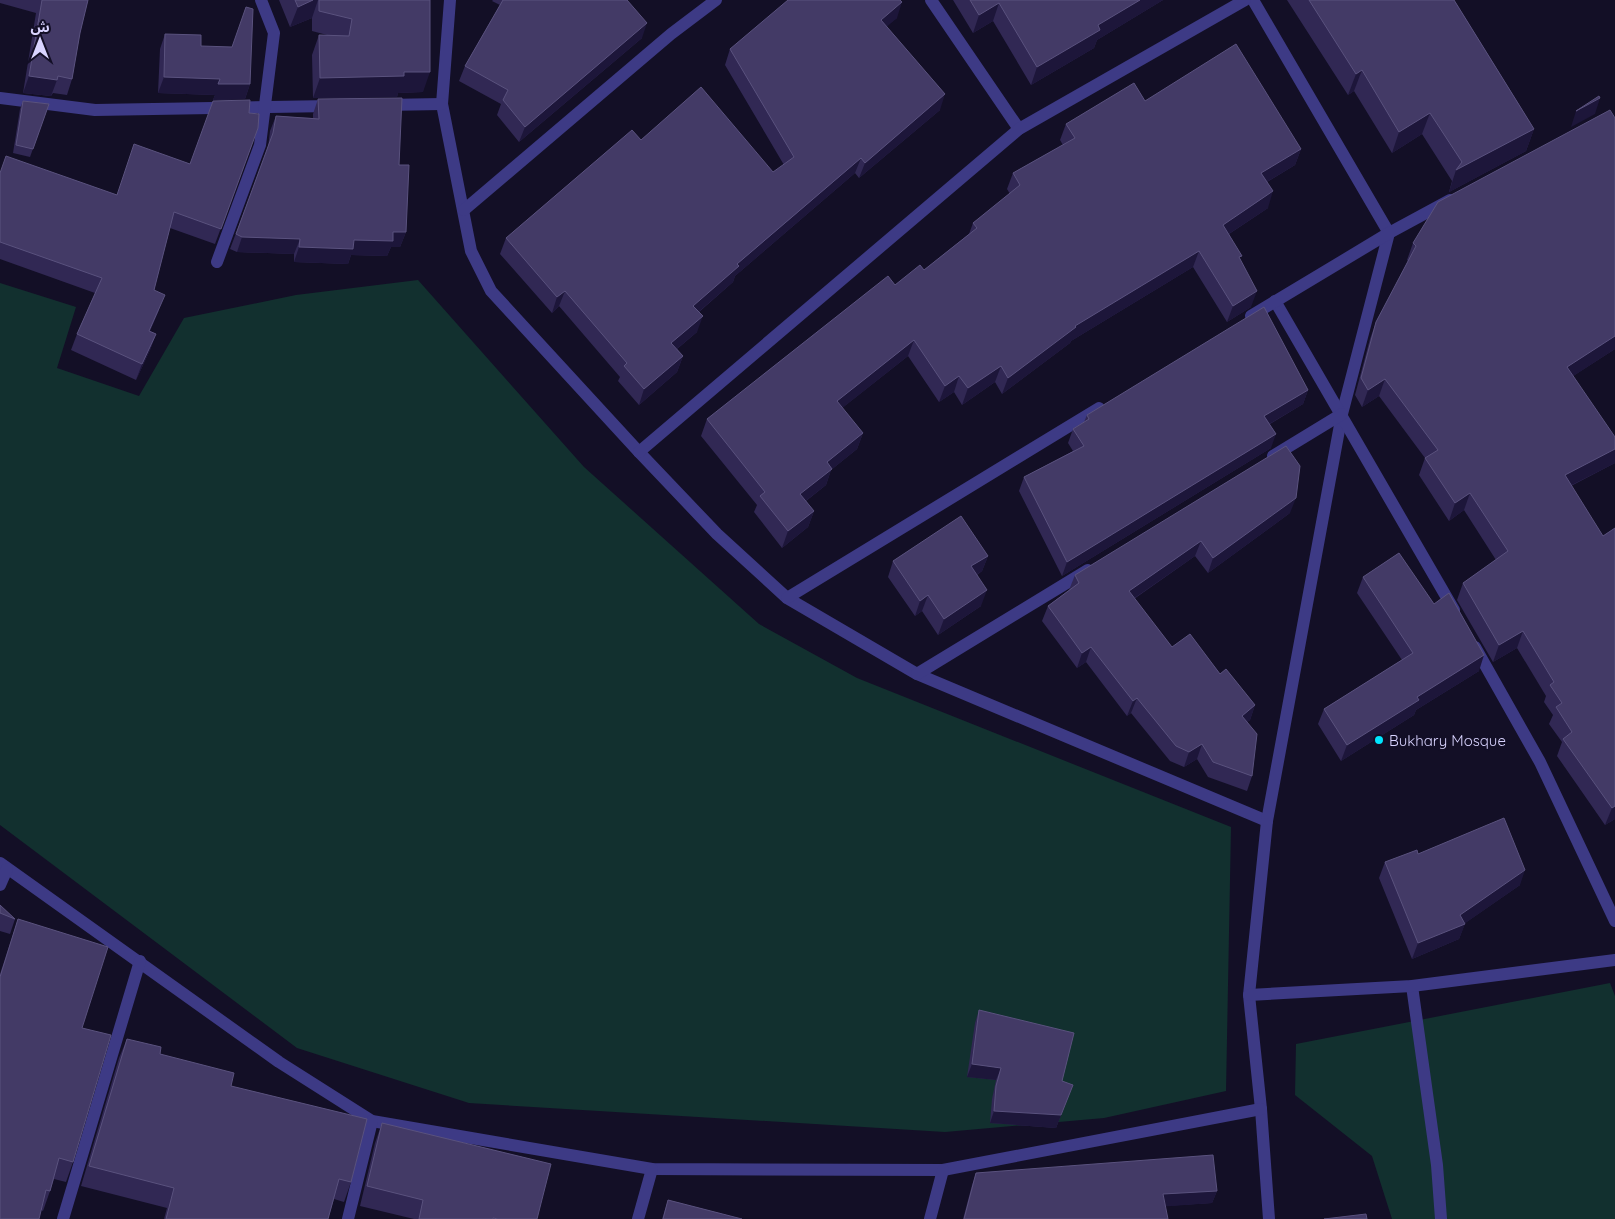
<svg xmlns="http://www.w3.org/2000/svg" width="1615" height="1219" viewBox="0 0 1615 1219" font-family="Quicksand,'Noto Sans Arabic',sans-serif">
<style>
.green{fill:#12302f}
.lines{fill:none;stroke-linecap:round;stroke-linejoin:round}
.street{stroke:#3d3a85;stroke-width:12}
.wall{fill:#312854}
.shaded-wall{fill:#1d163a}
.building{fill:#433a66;stroke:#5a527e}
.poi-dot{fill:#00e5ff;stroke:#130f26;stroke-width:2}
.labels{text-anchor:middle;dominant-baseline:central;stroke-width:4.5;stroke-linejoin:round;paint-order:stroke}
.poi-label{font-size:15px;fill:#d9d4ff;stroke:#130f26;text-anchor:start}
</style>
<rect width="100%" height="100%" fill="#130f26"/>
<!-- green -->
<g class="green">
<path d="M418,280L584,467L759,624L857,678L1231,827L1226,1091L1104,1118L945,1132L469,1103L297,1048L0,825V283L76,307L57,368L139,396L184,318L296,295Z"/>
<path d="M1610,983L1615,996V1219H1392L1372,1156L1295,1095L1296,1044Z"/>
</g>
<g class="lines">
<!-- street -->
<g class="street">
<path d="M450,0L442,104L471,251L491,291L639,452L717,534L787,598L917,674L1267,821"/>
<path d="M931,0L1019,129"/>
<path d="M1253,0L1389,233L1342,414L1267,821L1249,995L1261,1109L1269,1219"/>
<path d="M0,98L95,110L332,106"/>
<path d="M384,105L442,104"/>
<path d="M464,210L671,34L716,0"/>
<path d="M217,262L260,145L274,33L261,0"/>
<path d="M1275,301L1454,610"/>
<path d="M1251,316L1389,233L1450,200"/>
<path d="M639,452L1019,129L1245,0"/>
<path d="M1273,456L1342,414"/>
<path d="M787,598L1099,408"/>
<path d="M1475,647L1540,762L1615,921"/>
<path d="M917,674L1088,570"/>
<path d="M0,863L279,1062L372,1121L652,1169L943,1170L1261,1109"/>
<path d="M0,885L7,869"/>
<path d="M1412,986L1437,1165L1441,1219"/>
<path d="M1249,995L1412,986L1615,960"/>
<path d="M63,1219L140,961"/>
<path d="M348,1219L372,1121"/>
<path d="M638,1219L652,1169"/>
<path d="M930,1219L943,1170"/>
</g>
</g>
<!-- wall -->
<g class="wall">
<path d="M0,0H88L80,33L72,79L67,95L53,93L51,96L23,93L36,13L0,3Z"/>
<path d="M279,0H430L423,92L398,93L397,97L313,98L312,55L319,35H327L312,31V18L290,27Z"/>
<path d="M493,0H627L642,38L519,142L497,115L501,104L459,81L465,66L500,5L492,1Z"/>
<path d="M953,0H1163L1097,40L1094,48L1031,85L993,21L973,33Z"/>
<path d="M1287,0H1454L1534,129L1526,151L1449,192L1452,181L1422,134L1392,153L1354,91L1348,95Z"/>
<path d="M897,18L886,26L940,110L859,178L855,173L735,276L733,282L699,312L697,332L677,349L683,356L677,372L639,405L618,381L620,377L559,306L552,313L500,254L506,238L641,140L773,172L784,165L725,65L730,49Z"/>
<path d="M165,34L201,46L250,84L245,99L213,100L215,95L158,93L160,49Z"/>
<path d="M318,99L399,165L406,232L400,247H391L387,256L351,255L348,264L294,262V254L237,252L230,249L268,148L270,131L276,116L313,118V114Z"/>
<path d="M23,101L49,104L30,157L13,153L20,109Z"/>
<path d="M1145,101L1301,149L1295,165L1267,182L1268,208L1229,234L1240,260L1251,307L1227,322L1193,267L1071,341L1070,343L1002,394L995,382L962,405L954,392L939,402L908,356L842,408L863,433L857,449L831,470L826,485L806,501L814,511L808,527L782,548L754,512L757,505L701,436L707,419L895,285L924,270L969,234L973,223L1010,194L1007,189L1013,173L1063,145L1060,140L1066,124Z"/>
<path d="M249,113L258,128L215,244L170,228L154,290L159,310L150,331L156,334L150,350L136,380L71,350L77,334L95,293L0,259V172L116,195L190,164Z"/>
<path d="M1615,118V349L1573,376L1615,463L1571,486L1615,819L1605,825L1557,756L1562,742L1549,724L1553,715L1544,702L1546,696L1517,648L1493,662L1457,600L1463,583L1496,560L1464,510L1449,521L1419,475L1425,458L1379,396L1362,407L1355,395L1370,339L1376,322L1408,261L1407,260L1413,243Z"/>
<path d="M1308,390L1303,404L1270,424L1271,448L1062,576L1019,491L1024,477L1073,451L1068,443L1073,429L1084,422L1087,415Z"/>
<path d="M1290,513L1208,573L1195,556L1134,599L1172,647L1220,674L1255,705L1250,720L1247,722L1252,776L1247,791L1208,777L1197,759L1184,767L1170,761L1131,713L1127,716L1086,662L1077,668L1042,621L1048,606L1069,590L1075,575Z"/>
<path d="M988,556L982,571L977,575L981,606L938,635L922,611L915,616L888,577L893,561Z"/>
<path d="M1363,577L1479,671L1416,710L1414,715L1341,761L1318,724L1324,709L1402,660L1357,593Z"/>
<path d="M1418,854L1520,885L1465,923L1459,939L1412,959L1379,878L1385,862Z"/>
<path d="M0,905L15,919L10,934L0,931Z"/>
<path d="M18,919L82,1028L73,1162L66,1182L54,1179L50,1191L43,1211L41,1210L0,1219V974Z"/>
<path d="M979,1010L1062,1081L1073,1085L1056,1128L990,1123L992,1099L996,1080L967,1077L975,1023Z"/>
<path d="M127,1039L160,1054L231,1086L351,1182L344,1202L334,1199L328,1219H164L167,1208L81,1186L119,1058Z"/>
<path d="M382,1123L537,1219H414L360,1206L375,1143Z"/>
<path d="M976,1173L1217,1191L1212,1203L1165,1206L1168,1219H963L972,1185Z"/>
<path d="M668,1200L742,1219H662Z"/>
</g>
<!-- shaded-wall -->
<g class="shaded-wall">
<path d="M313,0H318L312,18L290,27L298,7Z"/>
<path d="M1140,0H1163L1097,40L1094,48L1031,85L1037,67L1098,25Z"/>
<path d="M902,2L897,18L876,36L881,20Z"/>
<path d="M999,3L993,21L973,33L979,15Z"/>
<path d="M647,23L642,38L519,142L525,127Z"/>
<path d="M1362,70L1354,91L1348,95L1356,74Z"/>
<path d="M404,72H430L423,92L398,93L397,97L313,98L320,78Z"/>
<path d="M29,76L57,80L51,96L23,93Z"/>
<path d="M164,77L220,79L250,84L245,99L213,100L215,95L158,93Z"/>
<path d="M945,94L940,110L859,178L865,163Z"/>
<path d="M1600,98L1595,114L1571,127L1576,111Z"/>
<path d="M1430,113L1422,134L1392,153L1399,132Z"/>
<path d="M1534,129L1526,151L1449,192L1456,170Z"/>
<path d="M1301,149L1295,165L1255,189L1261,173Z"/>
<path d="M861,158L855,173L735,276L733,282L688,321L693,306L737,264Z"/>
<path d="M1273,191L1268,208L1218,241L1223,225Z"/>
<path d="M393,232H406L400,247H391L387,256L351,255L348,264L294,262L299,247L354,240Z"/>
<path d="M242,237L300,239L294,254L237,252Z"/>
<path d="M1199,251L1193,267L1071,341L1070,343L1002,394L1008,378L1075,326Z"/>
<path d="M565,291L559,306L552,313L557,297Z"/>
<path d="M1257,291L1251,307L1227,322L1233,306Z"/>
<path d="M165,295L159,310L143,347L149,331Z"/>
<path d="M703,316L697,332L666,358L671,343Z"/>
<path d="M156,334L150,350L136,380L142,364Z"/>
<path d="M1615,336V349L1561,384L1567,367Z"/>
<path d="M914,340L908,356L831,417L837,401Z"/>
<path d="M683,356L677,372L639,405L644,389Z"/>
<path d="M1001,366L995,382L962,405L968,388Z"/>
<path d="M959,376L954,392L939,402L945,386Z"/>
<path d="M1385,379L1379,396L1362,407L1368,390Z"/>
<path d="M1308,390L1303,404L1259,430L1264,416Z"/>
<path d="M863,433L857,449L831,470L826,485L794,510L800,494L827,462Z"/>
<path d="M1276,434L1271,448L1062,576L1067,562Z"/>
<path d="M1615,449V463L1558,492L1565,475Z"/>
<path d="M1470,493L1464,510L1449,521L1455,503Z"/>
<path d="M1296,498L1290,513L1208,573L1213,558Z"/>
<path d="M814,511L808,527L782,548L788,531Z"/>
<path d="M1201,541L1195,556L1123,606L1129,591Z"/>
<path d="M988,556L982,571L966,582L971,566Z"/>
<path d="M987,590L981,606L938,635L944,619Z"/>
<path d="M928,595L922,611L915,616L920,601Z"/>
<path d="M1523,631L1517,648L1493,662L1499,645Z"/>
<path d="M1091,647L1086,662L1077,668L1082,653Z"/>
<path d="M1484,655L1479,671L1416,710L1414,715L1341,761L1347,745L1417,697Z"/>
<path d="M1137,698L1131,713L1127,716L1133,701Z"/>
<path d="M1255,705L1250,720L1237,731L1242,716Z"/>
<path d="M1202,744L1197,759L1184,767L1189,752Z"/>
<path d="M1615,806V819L1605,825L1612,808Z"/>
<path d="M1525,870L1520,885L1464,924H1465L1459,939L1412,959L1418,943L1460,915Z"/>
<path d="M972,1064L1001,1068L996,1080L967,1077Z"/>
<path d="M1073,1085L1056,1128L990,1123L994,1111Z"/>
<path d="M1217,1191L1212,1203L1158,1207L1163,1194Z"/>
</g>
<!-- building -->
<g class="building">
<path d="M42,0H88L80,33L72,79L58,76L57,80L29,76Z"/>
<path d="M295,0H313L298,7Z"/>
<path d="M319,0H430V72H404V76L320,78L319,35L349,36L352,19L319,11Z"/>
<path d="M503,0H627L647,23L525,127L503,100L508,90L465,66Z"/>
<path d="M788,0H900L902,2L881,20L945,94L865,163L861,158L737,264L739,266L693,306L703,316L671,343L683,356L644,389L624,366L627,363L565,291L557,297L506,238L632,130L641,140L701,87L773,172L794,157L730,49Z"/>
<path d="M970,0H1140L1098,25L1100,30L1037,67L999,3L979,15Z"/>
<path d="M1309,0H1454L1534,129L1456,170L1462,162L1430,113L1399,132L1362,70L1356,74Z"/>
<path d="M246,7L253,9L250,84H218L220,79L164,77L165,34L201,35V46L232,47Z"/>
<path d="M1236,44L1301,149L1261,173L1273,191L1223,225L1242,256L1239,257L1257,291L1233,306L1199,251L1075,326L1076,327L1008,378L1001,366L968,388L959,376L945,386L914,340L837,401L863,433L827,462L832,469L800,494L814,511L788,531L760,496L765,492L707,419L888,276L895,285L920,265L924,270L977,228L973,223L1020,185L1013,173L1075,138L1066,124L1134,83L1145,101Z"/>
<path d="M1599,96L1600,98L1576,111Z"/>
<path d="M402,98L399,165H409L406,232H393V241L354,240L353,249L299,247L300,239L242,237L236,234L273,133L276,116L319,119L318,99Z"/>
<path d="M250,100L249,113L259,114L258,128L221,229L174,212L154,290L165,295L149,331L156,334L142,364L77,334L102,278L0,242V173L6,156L117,195L134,144L190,164L213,101Z"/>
<path d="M23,101L49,104L33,149L16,145Z"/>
<path d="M1610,110L1615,118V336L1567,367L1615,437V449L1565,475L1603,536L1615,528V806L1612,808L1563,739L1572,732L1556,707L1562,703L1550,685L1554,682L1523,631L1499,645L1463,583L1508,551L1470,493L1455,503L1425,458L1438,450L1385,379L1368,390L1361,378L1376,322L1416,246L1413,243L1438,202Z"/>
<path d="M1264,307L1308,390L1264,416L1276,434L1067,562L1024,477L1084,446L1073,429L1089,419L1087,415Z"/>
<path d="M1286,446L1300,466L1296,498L1213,558L1201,541L1129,591L1172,647L1190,634L1220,674L1226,669L1255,705L1242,716L1257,734L1252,776L1213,762L1202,744L1189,752L1176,746L1137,698L1133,701L1091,647L1082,653L1048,606L1079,583L1075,575Z"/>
<path d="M961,516L988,556L971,566L987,590L944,619L928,595L920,601L893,561Z"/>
<path d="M1399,553L1434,604L1449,593L1484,655L1417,697L1419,700L1347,745L1324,709L1413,653L1363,577Z"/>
<path d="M1504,818L1525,870L1460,915L1465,924L1418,943L1385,862L1417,850L1418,854Z"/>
<path d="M0,905L15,919L0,913Z"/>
<path d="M18,919L108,947L82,1028L111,1035L73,1162L59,1158L50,1191L46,1190L39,1219H0V977Z"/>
<path d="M979,1010L1074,1033L1062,1081L1073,1085L1061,1115L994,1111L996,1086L1001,1068L972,1064Z"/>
<path d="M127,1039L161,1047L160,1054L234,1073L231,1086L367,1119L351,1182L339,1179L328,1219H166L174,1188L89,1166Z"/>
<path d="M382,1123L551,1164L537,1219H498L493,1218V1219H419L423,1200L367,1186Z"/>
<path d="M1213,1155L1217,1191L1163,1194L1168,1219H964L976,1173Z"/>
<path d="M668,1200L742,1219H663Z"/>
<path d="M1366,1214L1367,1219H1324Z"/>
</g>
<!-- markers -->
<circle class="poi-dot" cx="1379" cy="740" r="5"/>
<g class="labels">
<!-- poi labels -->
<g class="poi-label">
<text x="1389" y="740">Bukhary Mosque</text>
</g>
</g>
<!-- north arrow -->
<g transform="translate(40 40)" stroke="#130f26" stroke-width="4" paint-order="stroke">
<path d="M0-4L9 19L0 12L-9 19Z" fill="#d9d4ff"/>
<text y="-8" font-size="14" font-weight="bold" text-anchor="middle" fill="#d9d4ff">ش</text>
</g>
</svg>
